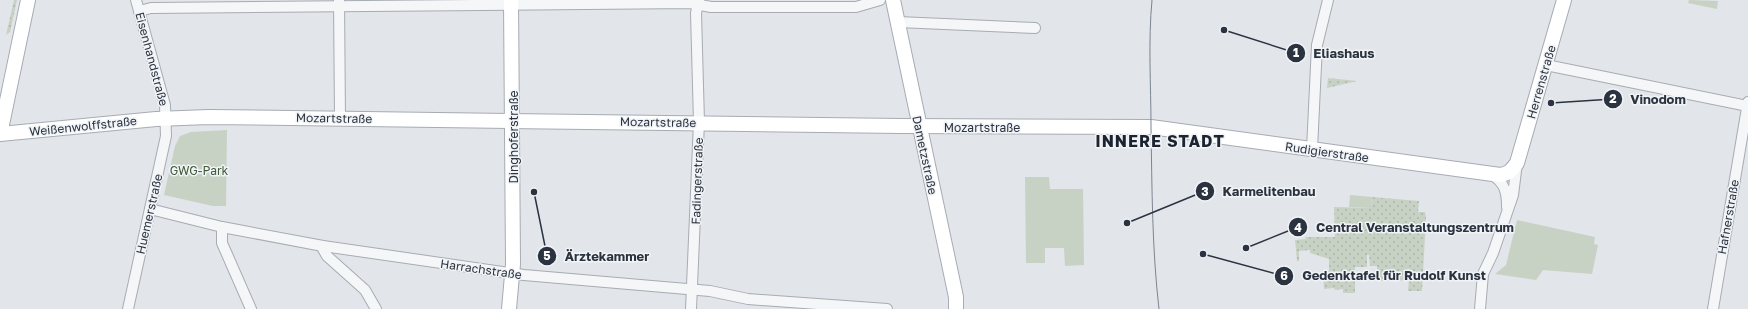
<svg xmlns="http://www.w3.org/2000/svg" width="1748" height="309" viewBox="0 0 1748 309" font-family="'Golos Text',sans-serif">
<style>
.grass{fill:url(#grass-dots)}
.green{fill:#c8d2c4}
.lines{fill:none;stroke-linecap:round;stroke-linejoin:round}
.street-casing{stroke:#a7acb3;stroke-width:12}
.secondary-casing{stroke:#a7acb3;stroke-width:16}
.street{stroke:#f4f6f8;stroke-width:10}
.secondary{stroke:#fff;stroke-width:14}
.tram{stroke:#7c8592;stroke-width:1}
.labels{text-anchor:middle;dominant-baseline:central;stroke-width:3;stroke-linejoin:round;paint-order:stroke}
.street-label{font-size:12px;fill:#2b3340;stroke:#f1f4f7}
.park-label{font-size:12px;fill:#405a3a;stroke:#f1f4f7}
.district-label{font-size:16px;font-weight:bold;letter-spacing:1px;fill:#1d2431;stroke:#f1f4f7}
.leader{fill:none;stroke:#2b3340;stroke-width:1.5}
.callout-dot{fill:#2b3340;stroke:#f1f4f7;stroke-width:1.5}
.mark-label{font-size:12px;text-anchor:middle;font-weight:bold;fill:#fff}
.callout-label{font-size:13px;text-anchor:middle;font-weight:bold;fill:#2b3340;stroke:#f1f4f7;stroke-width:3;stroke-linejoin:round;paint-order:stroke}
</style>
<defs>
<pattern id="grass-dots" width="8" height="8" patternUnits="userSpaceOnUse"><rect width="8" height="8" fill="#c8d2c4"/><path d="M2 2h.1M6 6h.1" fill="none" stroke="#acb5a9" stroke-width="1.8" stroke-linecap="round"/></pattern>
</defs>
<rect width="100%" height="100%" fill="#e2e5e9"/>
<!-- grass -->
<g class="grass">
<path d="M14,0H17L10,32L6,35Z"/>
<path d="M1328,78L1357,81L1327,88Z"/>
<path d="M1372,197L1419,201L1418,212H1425L1426,218L1422,291H1408L1409,280L1377,281V266H1370L1369,255H1367V267H1355V293H1343V289L1335,290L1334,288L1324,289L1323,273L1329,271V259L1310,253V250L1299,251V261H1297L1295,240L1306,239L1305,237H1335L1334,207L1371,208Z"/>
</g>
<!-- green -->
<g class="green">
<path d="M1689,0L1718,1L1717,9L1688,3Z"/>
<path d="M227,130L226,206H213L164,195L175,146L180,136L191,132Z"/>
<path d="M1025,177H1049L1050,189H1083L1084,265L1065,266L1064,248H1045V263H1026Z"/>
<path d="M1350,195L1372,197L1371,208L1349,207Z"/>
<path d="M1517,220L1595,237L1594,244L1598,245L1592,274L1543,270L1536,280L1495,274L1506,265Z"/>
</g>
<g class="lines">
<!-- street casing -->
<g class="street-casing">
<g id="street">
<path d="M339,0L340,118"/>
<path d="M139,11L151,8L690,3L711,7H856L880,0"/>
<path d="M898,22L1035,28"/>
<path d="M1546,65L1748,106"/>
<path d="M1312,149L1317,45L1328,0"/>
<path d="M1492,175C1505,183 1507,192 1507,207"/>
<path d="M150,209L222,227L323,246L524,275L710,291L748,299L887,309"/>
<path d="M222,227V243L251,309"/>
<path d="M323,246V249L327,256L365,290L376,309"/>
<path d="M128,309L166,136L165,105L136,0"/>
<path d="M691,309L699,122L696,13L699,0"/>
<path d="M1480,309L1483,274L1493,253L1513,195L1517,163"/>
<path d="M1713,309L1748,102"/>
</g>
</g>
<!-- secondary casing -->
<g class="secondary-casing">
<g id="secondary">
<path d="M893,0L956,297V309"/>
<path d="M0,134L156,119L209,117L901,126L1151,127L1500,175C1508,174 1512,170 1517,163L1564,0"/>
<path d="M0,134L28,0"/>
<path d="M509,309L513,264L511,0"/>
</g>
</g>
<!-- street -->
<use href="#street" class="street"/>
<!-- secondary -->
<use href="#secondary" class="secondary"/>
<!-- tram -->
<path class="tram" d="M1152,0C1148,42 1151,85 1151,127C1152,188 1152,249 1159,309"/>
</g>
<g class="labels">
<!-- street labels -->
<g class="street-label">
<text transform="translate(152 59) rotate(75)">Eisenhandstraße</text>
<text transform="translate(1541 82) rotate(-74)">Herrenstraße</text>
<text transform="translate(334 118) rotate(1)">Mozartstraße</text>
<text transform="translate(658 122) rotate(1)">Mozartstraße</text>
<text transform="translate(83 126) rotate(-6)">Weißenwolffstraße</text>
<text x="982" y="127">Mozartstraße</text>
<text transform="translate(513 137) rotate(-90)">Dinghoferstraße</text>
<text transform="translate(1327 152) rotate(8)">Rudigierstraße</text>
<text transform="translate(925 155) rotate(78)">Dametzstraße</text>
<text transform="translate(697 181) rotate(-88)">Fadingerstraße</text>
<text transform="translate(149 214) rotate(-77)">Huemerstraße</text>
<text transform="translate(1728 217) rotate(-80)">Hafnerstraße</text>
<text transform="translate(481 269) rotate(8)">Harrachstraße</text>
</g>
<!-- park labels -->
<g class="park-label">
<text x="199" y="170">GWG-Park</text>
</g>
<!-- district labels -->
<g class="district-label">
<text x="1160" y="141">INNERE STADT</text>
</g>
</g>
<!-- callouts -->
<path class="leader" d="M1224 30L1296 53M1551 103L1613 99M1127 223L1205 191M1246 248L1298 227M534 192L547 256M1203 254L1284 276"/>
<g class="callout-dot">
<circle cx="1224" cy="30" r="4"/>
<circle cx="1551" cy="103" r="4"/>
<circle cx="1127" cy="223" r="4"/>
<circle cx="1246" cy="248" r="4"/>
<circle cx="534" cy="192" r="4"/>
<circle cx="1203" cy="254" r="4"/>
<circle cx="1296" cy="53" r="10"/>
<circle cx="1613" cy="99" r="10"/>
<circle cx="1205" cy="191" r="10"/>
<circle cx="1298" cy="227" r="10"/>
<circle cx="547" cy="256" r="10"/>
<circle cx="1284" cy="276" r="10"/>
</g>
<g class="mark-label">
<text x="1296" y="57">1</text>
<text x="1613" y="103">2</text>
<text x="1205" y="196">3</text>
<text x="1298" y="232">4</text>
<text x="547" y="260">5</text>
<text x="1284" y="280">6</text>
</g>
<g class="callout-label">
<text x="1344" y="58">Eliashaus</text>
<text x="1658" y="104">Vinodom</text>
<text x="1269" y="196">Karmelitenbau</text>
<text x="1415" y="232">Central Veranstaltungszentrum</text>
<text x="607" y="261">Ärztekammer</text>
<text x="1394" y="280">Gedenktafel für Rudolf Kunst</text>
</g>
</svg>
